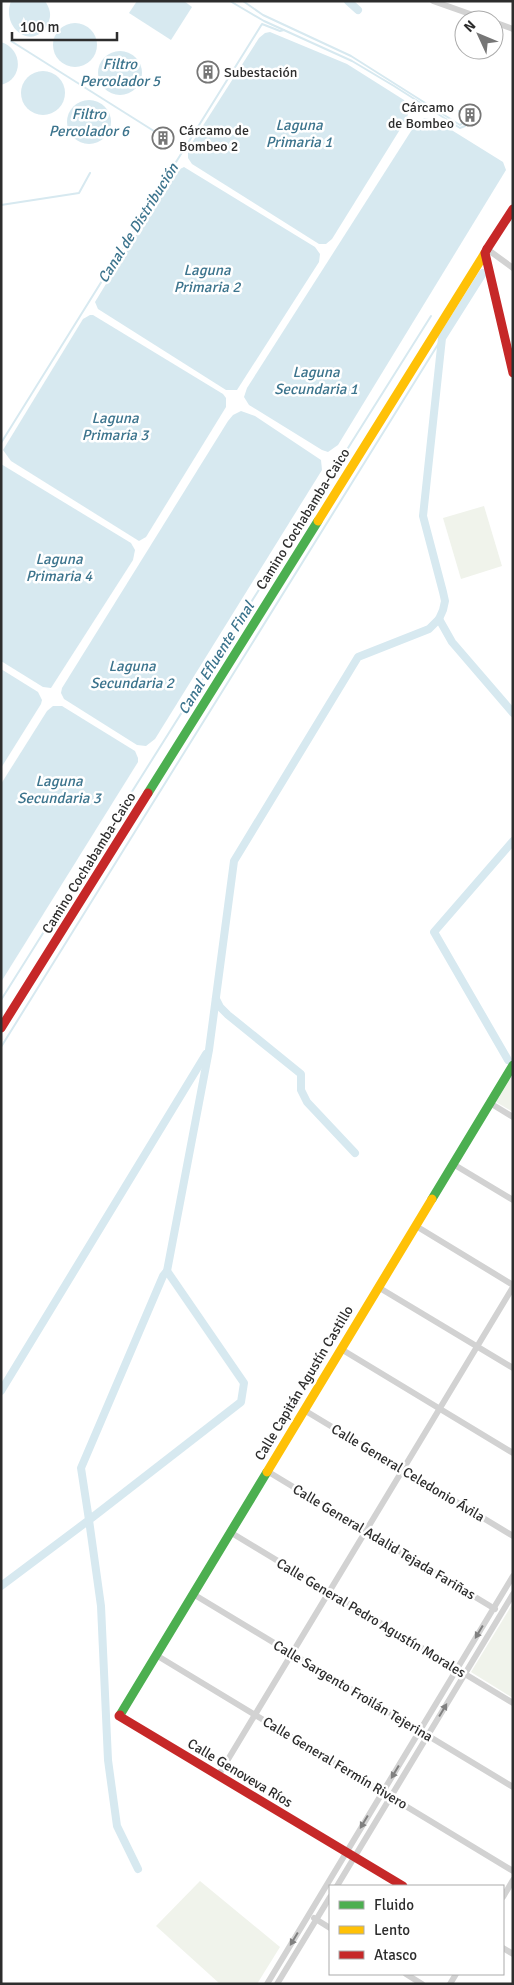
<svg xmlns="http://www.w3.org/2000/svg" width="514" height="1985" viewBox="0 0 514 1985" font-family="Signika,sans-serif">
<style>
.green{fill:#f0f3eb}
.water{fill:#d7e9f0}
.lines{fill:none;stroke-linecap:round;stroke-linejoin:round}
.stream{stroke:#d7e9f0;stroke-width:2}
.canal{stroke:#d7e9f0;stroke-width:8}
.street{stroke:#d2d2d2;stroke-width:6}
.fast{stroke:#4caf50;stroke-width:9}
.slow{stroke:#ffc107;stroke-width:9}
.jam{stroke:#c62828;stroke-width:9}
.oneway{fill:#808080}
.labels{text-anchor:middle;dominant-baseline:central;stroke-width:5;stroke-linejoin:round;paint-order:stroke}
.poi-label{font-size:14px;fill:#2d2d2d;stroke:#fff;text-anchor:start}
.street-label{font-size:14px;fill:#2d2d2d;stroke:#fff}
.water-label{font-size:15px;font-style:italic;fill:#3c748d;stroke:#fff}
</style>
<rect width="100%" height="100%" fill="#fff"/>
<!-- green -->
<g class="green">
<path d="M484,506L502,566L461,579L443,518Z"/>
<path d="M513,1074V1112L496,1102Z"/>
<path d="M513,1603V1698L471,1672Z"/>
<path d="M200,1881L280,1947L257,1984H220L156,1926Z"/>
</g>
<!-- water -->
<g class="water">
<path d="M11,1H45C50,8 52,16 48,23C36,52 0,30 11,1Z"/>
<path d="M137,1H184L192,7L171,40L129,13Z"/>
<circle cx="75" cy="45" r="22"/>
<path d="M270,32L347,64L404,100C411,109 409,114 404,123L332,239L326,244H319L192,164L188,158V149L259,38L265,33Z"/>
<path d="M1,42C23,49 24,79 1,85Z"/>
<circle cx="120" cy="73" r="22"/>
<circle cx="43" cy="93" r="22"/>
<circle cx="89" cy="122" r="22"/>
<path d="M424,118L437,121L503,162L506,170L338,445L328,452L322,450L249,405L244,397L247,388L413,128Z"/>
<path d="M184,167L315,247L320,254L319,262L237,390H226L98,309L95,302L174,172Z"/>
<path d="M90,315H93L223,394L226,398V407L146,537L139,541L11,461L3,450L83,319Z"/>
<path d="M241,411L255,416L321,460L322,470L155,739L146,746L137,745L64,699L61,693L62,688L228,421L233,415Z"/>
<path d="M1,464L131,543L135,550L133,560L51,688L43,687L1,661Z"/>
<path d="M1,669L38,692L42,700L41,704L1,768Z"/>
<path d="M53,706H62L135,751L138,758V762L1,982V784L47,711Z"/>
</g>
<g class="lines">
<!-- stream -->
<g class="stream">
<path d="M230,1L264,21L352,61L394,86L460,128L465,126L466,123"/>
<path d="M243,1L263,15L351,56L460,125L466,121"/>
<path d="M11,41L165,138"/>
<path d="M459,111L464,120L475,124"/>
<path d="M159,136L163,142"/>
<path d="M1,205L79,193L90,173"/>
<path d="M1,443L262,24L280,31L284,30"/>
<path d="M1,1000L431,316"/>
<path d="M1,1047L442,338"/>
</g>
<!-- canal -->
<g class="canal">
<path d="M348,1L358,10"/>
<path d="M439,619L452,642L513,713"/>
<path d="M216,999L220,1007L228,1015L301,1074V1090L307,1102L355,1153"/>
<path d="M508,1060L434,932L513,841"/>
<path d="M1,1391L206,1054"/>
<path d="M1,1586L89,1520L81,1468L163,1276L167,1271L209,1050L234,861L358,657L429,629L439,619L443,610L445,601L443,592L423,516L442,338L483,273"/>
<path d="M138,1869L117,1826L108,1760L101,1606L89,1520L241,1402L244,1383L167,1271"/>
</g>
<!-- street -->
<g class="street">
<path d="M433,1L487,20"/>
<path d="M494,22L513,29"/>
<path d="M487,249L513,268"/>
<path d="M490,1103L513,1117"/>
<path d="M453,1164L513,1200"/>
<path d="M416,1226L513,1285"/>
<path d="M378,1287L513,1368"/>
<path d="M341,1349L513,1453"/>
<path d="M304,1410L513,1536"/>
<path d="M267,1471L495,1609"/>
<path d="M230,1532L513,1703"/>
<path d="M193,1594L513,1787"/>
<path d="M156,1655L513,1871"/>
<path d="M218,1776L513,1287"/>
<path d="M337,1886L513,1594"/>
<path d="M503,1897L513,1880"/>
<path d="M314,1918L330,1928"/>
<path d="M503,1948L513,1954"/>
<path d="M406,1974L422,1984"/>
<path d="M267,1984L513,1576"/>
<path d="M277,1984L330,1897"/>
<path d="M450,1984L456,1974"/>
</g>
<!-- fast -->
<g class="fast">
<path d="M148,793L318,521"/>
<path d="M432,1199L513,1065"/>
<path d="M120,1715L267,1472"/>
</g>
<!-- slow -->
<g class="slow">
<path d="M318,521L485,253"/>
<path d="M267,1472L432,1199"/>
</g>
<!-- jam -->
<g class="jam">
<path d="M487,249L485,253L513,373"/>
<path d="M487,249L513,209"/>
<path d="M1,1028L148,793"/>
<path d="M120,1715L119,1716L403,1886"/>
</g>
</g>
<!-- one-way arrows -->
<defs><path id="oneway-solid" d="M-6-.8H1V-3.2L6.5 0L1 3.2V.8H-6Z" transform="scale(1.25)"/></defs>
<g class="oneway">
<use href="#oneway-solid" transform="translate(479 1632) rotate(121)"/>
<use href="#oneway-solid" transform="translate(443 1710) rotate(-59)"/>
<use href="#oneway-solid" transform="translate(395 1772) rotate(121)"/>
<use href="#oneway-solid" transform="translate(364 1822) rotate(121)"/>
<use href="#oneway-solid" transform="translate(294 1939) rotate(121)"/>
</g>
<!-- icons -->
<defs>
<g id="building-ring" transform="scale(1.125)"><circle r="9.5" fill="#fff" stroke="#767676" stroke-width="1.5"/><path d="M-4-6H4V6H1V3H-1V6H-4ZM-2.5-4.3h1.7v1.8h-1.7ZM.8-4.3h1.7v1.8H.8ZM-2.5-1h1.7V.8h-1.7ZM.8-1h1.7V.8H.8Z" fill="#767676"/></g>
</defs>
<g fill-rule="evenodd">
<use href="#building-ring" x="208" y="72"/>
<use href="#building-ring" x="470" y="115"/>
<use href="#building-ring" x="163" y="138"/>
</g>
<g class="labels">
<!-- poi labels -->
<g class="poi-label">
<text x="224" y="72">Subestación</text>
<text x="454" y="107" text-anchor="end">Cárcamo<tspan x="454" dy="16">de Bombeo</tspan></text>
<text x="179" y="130">Cárcamo de<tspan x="179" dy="16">Bombeo 2</tspan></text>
</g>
<!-- street labels -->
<g class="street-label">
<text transform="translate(303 519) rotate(-58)">Camino Cochabamba-Caico</text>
<text transform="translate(89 863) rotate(-58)">Camino Cochabamba-Caico</text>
<text transform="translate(304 1383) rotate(-59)">Calle Capitán Agustín Castillo</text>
<text transform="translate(408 1473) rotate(31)">Calle General Celedonio Ávila</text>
<text transform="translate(384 1542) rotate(31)">Calle General Adalid Tejada Fariñas</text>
<text transform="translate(371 1618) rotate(31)">Calle General Pedro Agustín Morales</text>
<text transform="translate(353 1691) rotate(31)">Calle Sargento Froilán Tejerina</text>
<text transform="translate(335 1763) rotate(31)">Calle General Fermín Rivero</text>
<text transform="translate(240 1773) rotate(31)">Calle Genoveva Ríos</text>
</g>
<!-- water labels -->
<g class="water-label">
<text x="120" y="64">Filtro<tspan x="120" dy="17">Percolador 5</tspan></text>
<text x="89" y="114">Filtro<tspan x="89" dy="17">Percolador 6</tspan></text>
<text x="299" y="125">Laguna<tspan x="299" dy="17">Primaria 1</tspan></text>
<text transform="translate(138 223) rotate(-58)">Canal de Distribución</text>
<text x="207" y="270">Laguna<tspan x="207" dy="17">Primaria 2</tspan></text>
<text x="316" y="372">Laguna<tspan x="316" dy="17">Secundaria 1</tspan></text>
<text x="115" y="418">Laguna<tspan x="115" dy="17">Primaria 3</tspan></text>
<text x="59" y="559">Laguna<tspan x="59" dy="17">Primaria 4</tspan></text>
<text transform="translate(216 658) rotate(-58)">Canal Efluente Final</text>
<text x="132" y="666">Laguna<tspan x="132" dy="17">Secundaria 2</tspan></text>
<text x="59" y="781">Laguna<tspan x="59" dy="17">Secundaria 3</tspan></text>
</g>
</g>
<!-- border -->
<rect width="514" height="1985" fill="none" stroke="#2d2d2d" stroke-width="5"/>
<!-- legend -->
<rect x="329" y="1885" width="175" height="90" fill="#ffffff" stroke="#ababab"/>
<rect x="339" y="1901" width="25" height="8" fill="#4caf50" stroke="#ababab"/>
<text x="374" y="1910" font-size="15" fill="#2d2d2d">Fluido</text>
<rect x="339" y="1926" width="25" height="8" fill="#ffc107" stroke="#ababab"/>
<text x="374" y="1935" font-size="15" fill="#2d2d2d">Lento</text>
<rect x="339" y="1951" width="25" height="8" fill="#c62828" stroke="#ababab"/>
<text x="374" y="1960" font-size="15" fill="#2d2d2d">Atasco</text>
<!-- north arrow -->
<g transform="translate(479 35) rotate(314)"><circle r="24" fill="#ffffff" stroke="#ababab"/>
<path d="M0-4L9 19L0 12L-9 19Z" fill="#767676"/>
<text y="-8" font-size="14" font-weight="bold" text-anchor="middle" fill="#2d2d2d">N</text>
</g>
<!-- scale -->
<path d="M12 32v8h105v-8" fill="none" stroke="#2d2d2d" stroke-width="2.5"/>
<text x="20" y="32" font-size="15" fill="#2d2d2d" stroke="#ffffff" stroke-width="4" paint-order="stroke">100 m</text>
</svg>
